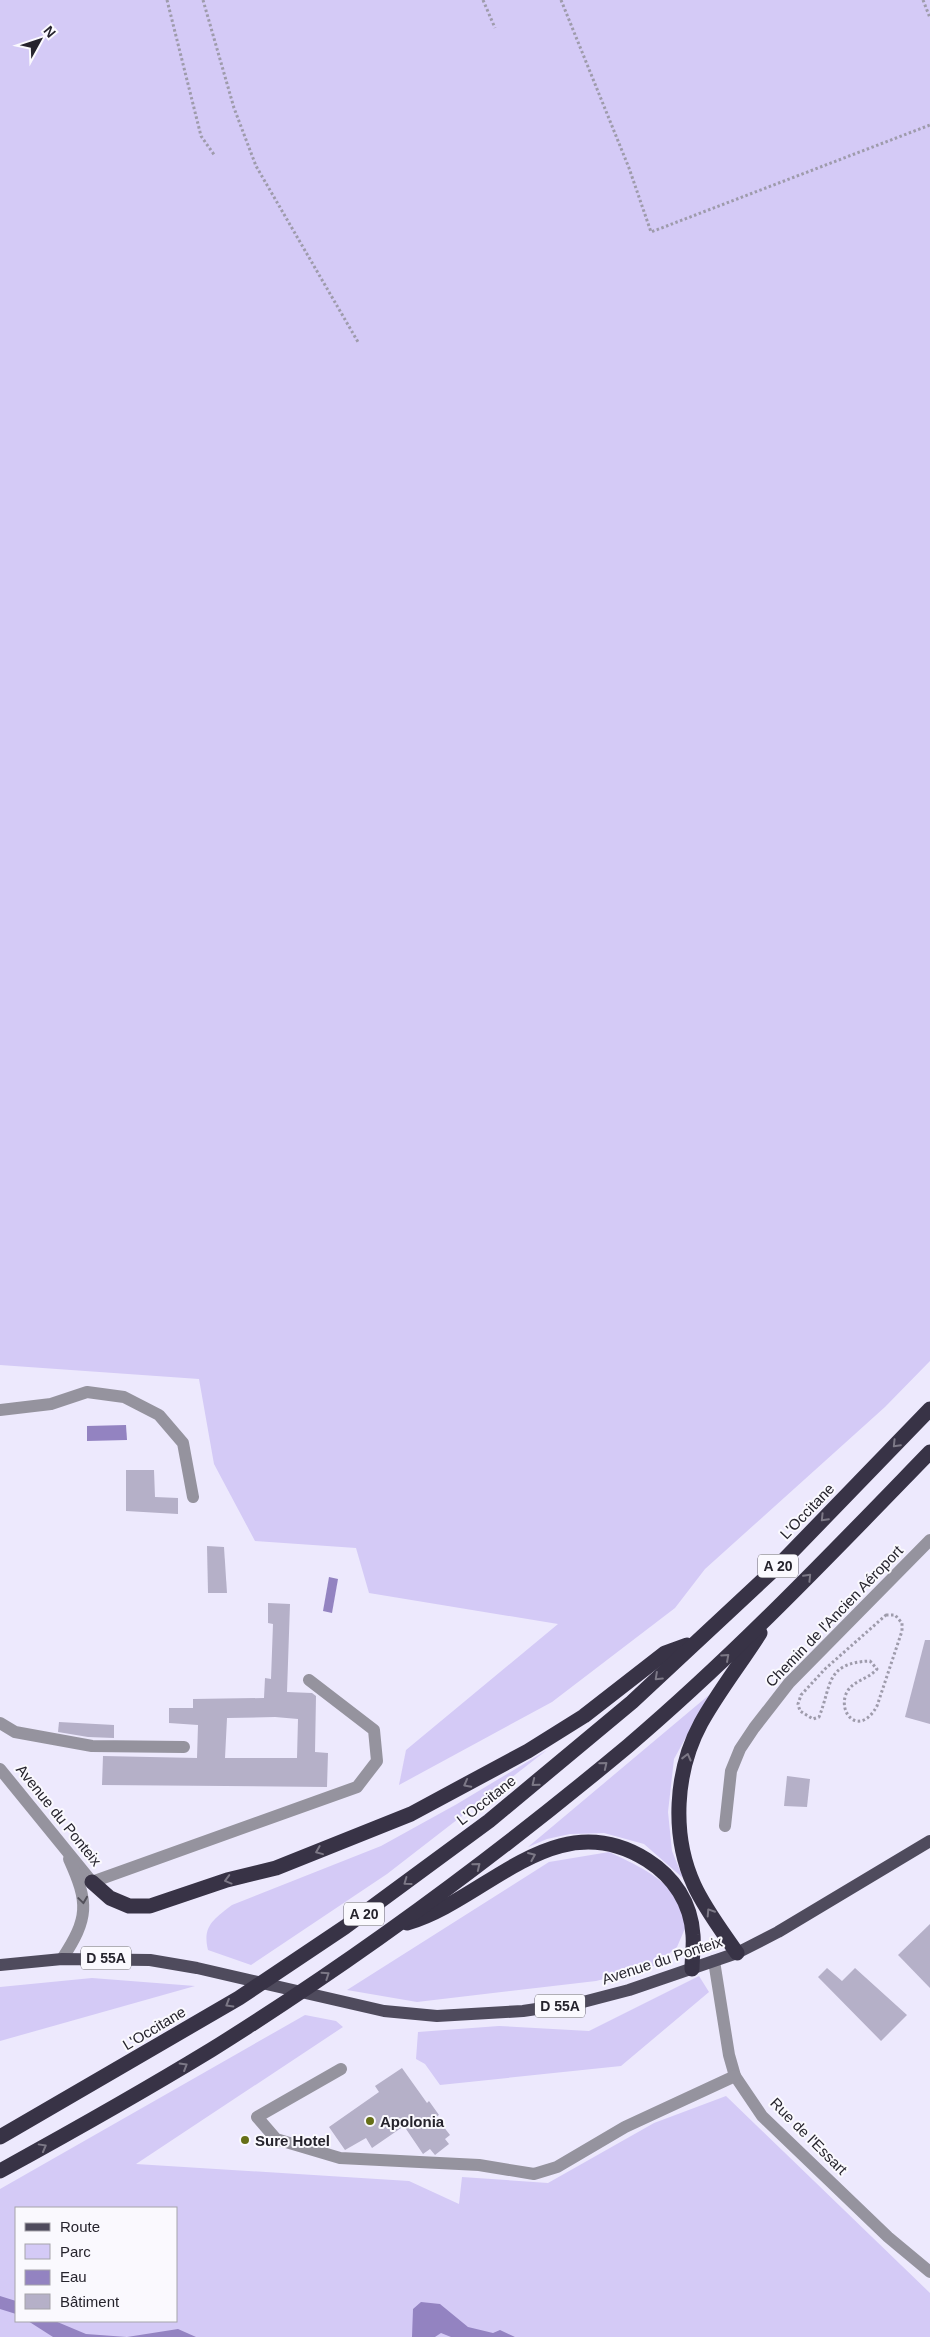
<svg xmlns="http://www.w3.org/2000/svg" width="930" height="2337" viewBox="0 0 930 2337" font-family="Helvetica,sans-serif">
<style>
.green{fill:#d4caf6;fill-rule:evenodd}
.water{fill:#9383c1}
.building{fill:#b5b0c8;fill-rule:evenodd}
.lines{fill:none;stroke-linecap:round;stroke-linejoin:round}
.path{stroke:#9e9bab;stroke-width:3;stroke-dasharray:2.5 2.5;stroke-linecap:butt}
.minor{stroke:#95939e;stroke-width:12}
.major{stroke:#4f4b5d;stroke-width:12}
.highway{stroke:#383346;stroke-width:15}
.oneway{stroke:#7c7886}
.oneway2{stroke:#52505a}
.poi-dot{fill:#666f17;stroke:#faf9fe;stroke-width:2}
.labels{text-anchor:middle;dominant-baseline:central;stroke-width:4;stroke-linejoin:round;paint-order:stroke}
.shield{fill:#faf9fe;stroke:#66646c;stroke-width:1}
.shield-label{font-size:14px;font-weight:bold;fill:#26242d}
.street-label{font-size:15px;fill:#26242d;stroke:#faf9fe}
.poi-label{font-size:15px;font-weight:bold;fill:#26242d;stroke:#faf9fe;text-anchor:start}
</style>
<rect width="100%" height="100%" fill="#ede9fd"/>
<!-- green -->
<g class="green">
<path d="M0,0H930V1361L885,1407L705,1569L675,1608L552,1702L399,1785L406,1750L558,1624L369,1593L356,1548L255,1541L214,1464L199,1379L0,1365Z"/>
<path d="M709,1695L674,1759L668,1812L672,1851L683,1878L644,1844L604,1833L570,1834L547,1839L528,1847Z"/>
<path d="M547,1750L387,1874L251,1965L208,1950C202,1926 214,1919 232,1905L381,1846L457,1804Z"/>
<path d="M609,1852C634,1864 663,1876 678,1900C682,1907 684,1918 686,1926L677,1947L654,1966L596,1981L417,2002L347,1990L549,1862Z"/>
<path d="M699,1976L709,1992L621,2066L440,2085L425,2064L416,2059L418,2032L499,2026L589,2031Z"/>
<path d="M92,1978L195,1986L0,2041V1987Z"/>
<path d="M305,2015L336,2021L343,2027L136,2164L409,2181L459,2204L462,2177L548,2183L654,2123L726,2096L930,2293V2337H0V2189ZM16,2208H176V2321H16Z"/>
</g>
<!-- water -->
<g class="water">
<path d="M126,1425L127,1440L87,1441V1426Z"/>
<path d="M329,1577L338,1579L332,1613L323,1611Z"/>
<path d="M0,2296L16,2301V2314L0,2309Z"/>
<path d="M421,2302L440,2304L468,2327L493,2333L500,2330L515,2337H451L441,2333L435,2337H412L413,2309Z"/>
<path d="M28,2321H55L86,2334L127,2337L178,2329L196,2337H53Z"/>
</g>
<!-- building -->
<g class="building">
<path d="M126,1470H154L155,1497L178,1498V1514L126,1511Z"/>
<path d="M207,1546L224,1547L227,1593H208Z"/>
<path d="M268,1603L290,1604L287,1692L312,1693L316,1696L315,1752L328,1753L327,1787L102,1785L103,1756L197,1758L198,1725L169,1723V1708H193V1699L264,1698L265,1678L271,1679L273,1624L268,1623ZM275,1717L298,1719L297,1758H225L227,1718Z"/>
<path d="M925,1640H930V1724L905,1717Z"/>
<path d="M59,1722L114,1725V1738L88,1737L58,1732Z"/>
<path d="M787,1776L810,1779L807,1807L784,1806Z"/>
<path d="M930,1924V1988L898,1955Z"/>
<path d="M827,1968L842,1981L855,1968L907,2015L881,2041L818,1977Z"/>
<path d="M402,2068L427,2103L429,2101L439,2115L436,2117L450,2135L445,2139L449,2144L435,2155L430,2149L423,2154L404,2126L372,2148L366,2138L345,2150L329,2127L379,2092L375,2086Z"/>
</g>
<g class="lines">
<!-- path -->
<g class="path">
<path d="M167,0L201,136L215,156"/>
<path d="M203,0L234,108L256,166L358,342"/>
<path d="M483,0L495,28"/>
<path d="M561,0L629,168L651,232L930,125"/>
<path d="M923,0L930,18"/>
<path d="M886,1615H895L902,1623V1631L877,1706C860,1737 838,1714 846,1694C852,1680 868,1680 877,1669L870,1661C825,1663 832,1685 819,1717L813,1719L800,1711L798,1704L801,1695L825,1669Z"/>
</g>
<!-- minor -->
<g class="minor">
<path d="M0,1410L51,1404L87,1392L124,1397L159,1415L183,1443L193,1497"/>
<path d="M0,1723L15,1732L92,1746L184,1747"/>
<path d="M0,1769L92,1882L357,1787L377,1761L374,1730L309,1680"/>
<path d="M725,1826L731,1771L740,1749L754,1728L789,1683L930,1540"/>
<path d="M62,1959C89,1918 89,1903 69,1859"/>
<path d="M714,1961L729,2055L735,2076L762,2116L888,2237L930,2272"/>
<path d="M341,2069L257,2117L276,2139L340,2158L479,2165L534,2174L557,2167L625,2127L735,2076"/>
</g>
<!-- major -->
<path class="major" d="M0,1965L62,1959L150,1960L197,1968L384,2011L437,2016L523,2011L583,2002L629,1990L737,1953L778,1932L930,1841"/>
<!-- highway -->
<g class="highway">
<path d="M92,1882L110,1898L129,1906H150L227,1880L276,1868L411,1814L528,1751L584,1716L665,1653L687,1645"/>
<path d="M407,1923C487,1900 555,1802 647,1860C674,1877 691,1903 693,1935C694,1946 692,1958 692,1969"/>
<path d="M737,1953C722,1931 705,1909 694,1885C671,1835 675,1771 701,1723C718,1692 741,1663 760,1633"/>
<path d="M0,2137L239,1998L345,1927L489,1821L632,1702L779,1565L930,1409"/>
<path d="M0,2171C71,2132 142,2092 211,2050C357,1959 496,1856 628,1746C735,1655 832,1553 930,1452"/>
</g>
</g>
<!-- one-way arrows -->
<defs><path id="oneway-chevron" d="M-2-3.5L2.5 0L-2 3.5" fill="none" stroke-width="1.6" stroke-linecap="round" stroke-linejoin="round" transform="scale(1.25)"/></defs>
<g class="oneway">
<use href="#oneway-chevron" transform="translate(896 1444) rotate(134)"/>
<use href="#oneway-chevron" transform="translate(824 1518) rotate(134)"/>
<use href="#oneway-chevron" transform="translate(808 1577) rotate(-46)"/>
<use href="#oneway-chevron" transform="translate(726 1657) rotate(-42)"/>
<use href="#oneway-chevron" transform="translate(658 1677) rotate(137)"/>
<use href="#oneway-chevron" transform="translate(687 1757) rotate(-76)"/>
<use href="#oneway-chevron" transform="translate(604 1765) rotate(-39)"/>
<use href="#oneway-chevron" transform="translate(535 1783) rotate(141)"/>
<use href="#oneway-chevron" transform="translate(467 1784) rotate(152)"/>
<use href="#oneway-chevron" transform="translate(319 1851) rotate(158)"/>
<use href="#oneway-chevron" transform="translate(532 1856) rotate(-23)"/>
<use href="#oneway-chevron" transform="translate(477 1866) rotate(-39)"/>
<use href="#oneway-chevron" transform="translate(228 1880) rotate(165)"/>
<use href="#oneway-chevron" transform="translate(407 1882) rotate(144)"/>
<use href="#oneway-chevron" transform="translate(710 1912) rotate(-123)"/>
<use href="#oneway-chevron" transform="translate(326 1975) rotate(-34)"/>
<use href="#oneway-chevron" transform="translate(229 2004) rotate(149)"/>
<use href="#oneway-chevron" transform="translate(184 2066) rotate(-31)"/>
<use href="#oneway-chevron" transform="translate(43 2147) rotate(-29)"/>
</g>
<use class="oneway2" href="#oneway-chevron" transform="translate(83 1900) rotate(82)"/>
<!-- markers -->
<g class="poi-dot">
<circle cx="370" cy="2121" r="5"/>
<circle cx="245" cy="2140" r="5"/>
</g>
<g class="labels">
<!-- shield labels -->
<g class="shield">
<rect x="758" y="1554.5" width="40" height="23" rx="4"/>
<rect x="344" y="1902.5" width="40" height="23" rx="4"/>
<rect x="81" y="1946.5" width="50" height="23" rx="4"/>
<rect x="535" y="1994.5" width="50" height="23" rx="4"/>
</g>
<g class="shield-label">
<text x="778" y="1566">A 20</text>
<text x="364" y="1914">A 20</text>
<text x="106" y="1958">D 55A</text>
<text x="560" y="2006">D 55A</text>
</g>
<!-- street labels -->
<g class="street-label">
<text transform="translate(807 1511) rotate(-46)">L'Occitane</text>
<text transform="translate(834 1616) rotate(-46)">Chemin de l'Ancien Aéroport</text>
<text transform="translate(486 1800) rotate(-38)">L'Occitane</text>
<text transform="translate(59 1815) rotate(51)">Avenue du Ponteix</text>
<text transform="translate(662 1960) rotate(-18)">Avenue du Ponteix</text>
<text transform="translate(154 2028) rotate(-31)">L'Occitane</text>
<text transform="translate(809 2136) rotate(45)">Rue de l'Essart</text>
</g>
<!-- poi labels -->
<g class="poi-label">
<text x="380" y="2121">Apolonia</text>
<text x="255" y="2140">Sure Hotel</text>
</g>
</g>
<!-- legend -->
<rect x="15" y="2207" width="162" height="115" fill="#faf9fe" stroke="#a5a4aa"/>
<rect x="25" y="2223" width="25" height="8" fill="#4f4b5d" stroke="#a5a4aa"/>
<text x="60" y="2232" font-size="15" fill="#26242d">Route</text>
<rect x="25" y="2244" width="25" height="15" fill="#d4caf6" stroke="#a5a4aa"/>
<text x="60" y="2257" font-size="15" fill="#26242d">Parc</text>
<rect x="25" y="2270" width="25" height="15" fill="#9383c1" stroke="#a5a4aa"/>
<text x="60" y="2282" font-size="15" fill="#26242d">Eau</text>
<rect x="25" y="2294" width="25" height="15" fill="#b5b0c8" stroke="#a5a4aa"/>
<text x="60" y="2307" font-size="15" fill="#26242d">Bâtiment</text>
<!-- north arrow -->
<g transform="translate(40 40) rotate(50)" stroke="#faf9fe" stroke-width="4" paint-order="stroke">
<path d="M0-4L9 19L0 12L-9 19Z" fill="#26242d"/>
<text y="-8" font-size="14" font-weight="bold" text-anchor="middle" fill="#26242d">N</text>
</g>
</svg>
